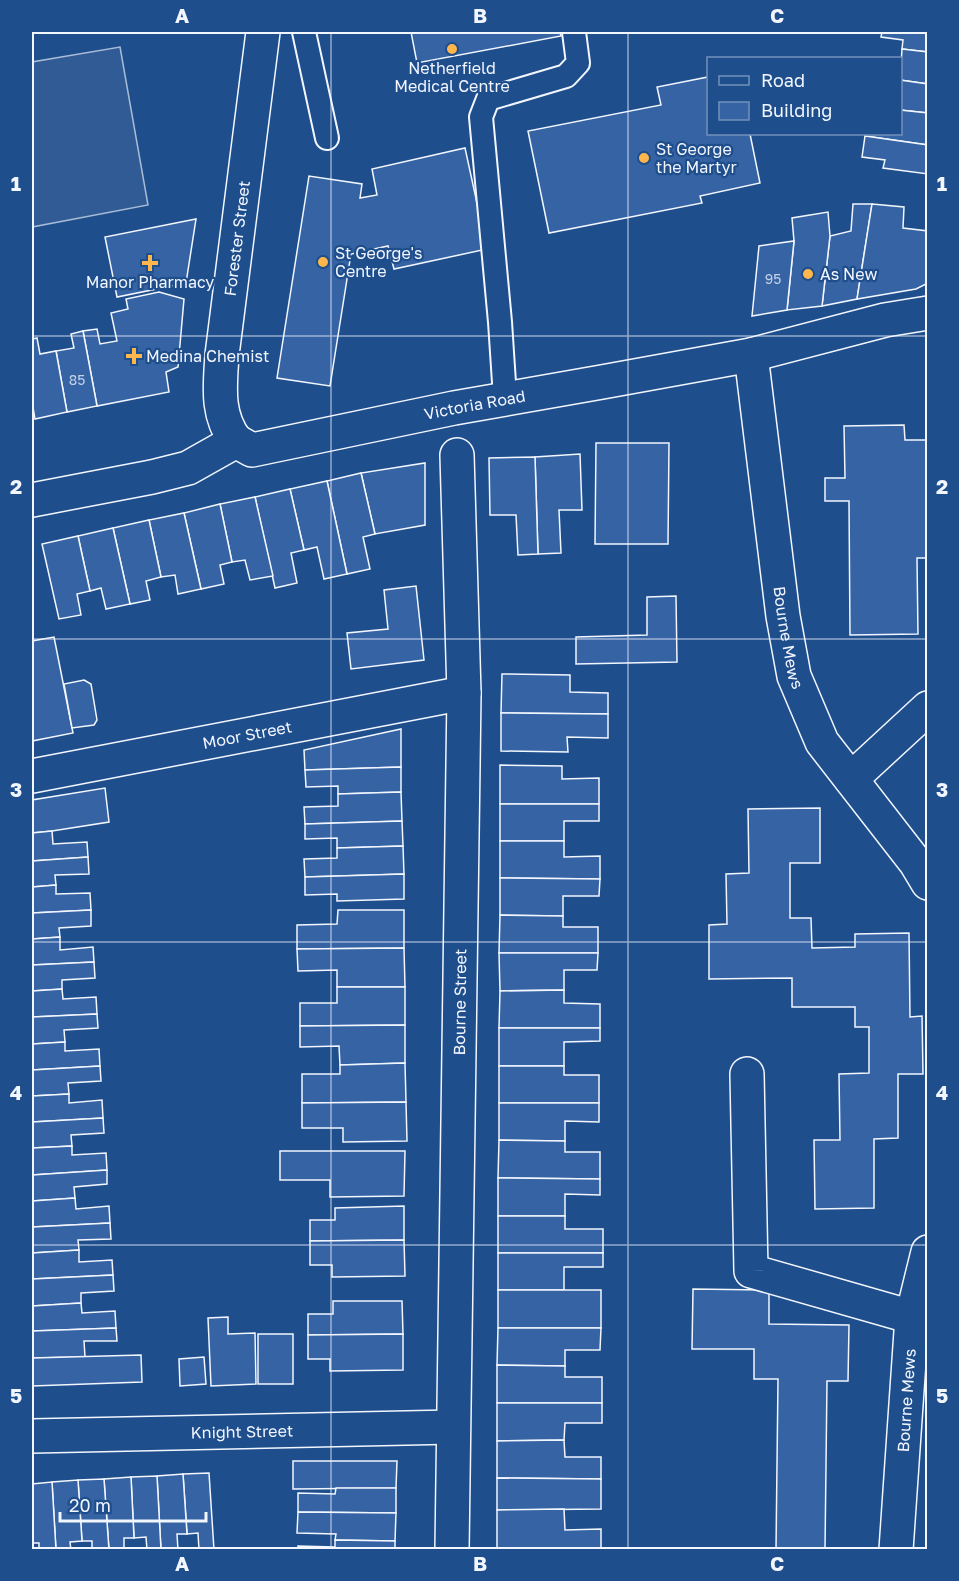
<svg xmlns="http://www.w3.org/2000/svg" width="959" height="1581" viewBox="0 0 959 1581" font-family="'Golos Text',sans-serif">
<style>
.parking{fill:#305b95;stroke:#a8bbd7;stroke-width:1.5}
.building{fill:#3563a3;stroke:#f2f6ff;stroke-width:1.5}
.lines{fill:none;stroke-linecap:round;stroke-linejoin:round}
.lane-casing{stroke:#f2f6ff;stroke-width:26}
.street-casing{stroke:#f2f6ff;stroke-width:36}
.secondary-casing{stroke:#f2f6ff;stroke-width:36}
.lane{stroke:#1f4e8c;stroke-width:22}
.street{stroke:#1f4e8c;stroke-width:33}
.secondary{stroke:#1f4e8c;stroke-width:33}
.grid{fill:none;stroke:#f2f6ff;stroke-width:1.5;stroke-opacity:0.55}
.poi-dot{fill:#ffb74d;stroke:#1f4e8c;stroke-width:2}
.labels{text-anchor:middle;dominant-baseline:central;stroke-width:4.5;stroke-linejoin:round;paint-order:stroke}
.number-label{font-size:14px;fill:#c3d1e8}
.poi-label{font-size:16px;fill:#f2f6ff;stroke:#1f4e8c;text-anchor:start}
.street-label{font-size:16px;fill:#f2f6ff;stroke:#1f4e8c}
.neatline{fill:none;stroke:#f2f6ff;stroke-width:2}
.grid-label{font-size:20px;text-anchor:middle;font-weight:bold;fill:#f2f6ff}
</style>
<rect width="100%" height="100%" fill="#1f4e8c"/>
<!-- parking -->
<path class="parking" d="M120,47L148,205L32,227V62Z"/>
<!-- building -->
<g class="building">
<path d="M411,32H560L561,36L417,63Z"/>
<path d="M882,32H928V52L902,49L903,40L881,37Z"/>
<path d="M902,49L928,52V84L900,80Z"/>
<path d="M708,77V134H750L760,183L700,196L702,203L549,233L528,131L661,105L657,87Z"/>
<path d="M900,80L928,84V113L900,110Z"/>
<path d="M900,110L928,113V145L865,136V134H900Z"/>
<path d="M865,136L928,145V174L883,168L885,160L862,157Z"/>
<path d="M465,148L487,249L394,269L388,246L351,254L330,386L277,378L309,176L362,184L360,198L377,195L372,169Z"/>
<path d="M853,204H872L857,299L822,306L830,236L851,231Z"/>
<path d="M872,204L904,207L903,228L928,231V283L916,289L857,299Z"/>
<path d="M828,212L830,236L822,306L787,310L794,241L792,218Z"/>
<path d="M196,219L186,283L117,297L105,237Z"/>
<path d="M794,241L787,310L752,316L759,246Z"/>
<path d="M159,292L184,299L178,367L166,372L169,392L97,406L83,331L97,329L100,344L117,341L111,313L128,309L126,299Z"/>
<path d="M83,331L97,406L67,412L56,351L74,348L71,334Z"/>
<path d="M37,338L40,354L56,351L67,412L35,419L32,401V339Z"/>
<path d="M904,425L905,440H928V558H917L918,634L850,635L849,501H825V478H845L844,426Z"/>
<path d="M596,443H669L668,544H595Z"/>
<path d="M580,454L582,510H559L561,553L538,554L535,457Z"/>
<path d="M535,457L538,554L518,555L516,515H490L489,458Z"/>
<path d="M425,463V525L375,534L361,473Z"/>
<path d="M361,473L375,534L363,537L370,569L347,574L327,481Z"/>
<path d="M327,481L347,574L324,579L317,547L304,550L290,489Z"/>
<path d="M290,489L304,550L291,553L297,583L275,588L255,497Z"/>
<path d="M255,497L273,576L250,580L245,560L232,562L220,504Z"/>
<path d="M220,504L232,562L220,565L224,584L201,589L184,513Z"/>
<path d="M184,513L201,589L178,594L175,575L161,577L149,520Z"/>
<path d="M149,520L161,577L146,581L150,600L130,604L113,528Z"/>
<path d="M113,528L130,604L106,609L101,588L90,591L78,536Z"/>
<path d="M78,536L90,591L77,594L81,615L59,619L42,544Z"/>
<path d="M416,586L424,660L351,669L347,633L388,629L384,590Z"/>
<path d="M676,596L677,662L576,664V637L647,635V597Z"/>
<path d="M54,637L73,733L32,741V641Z"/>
<path d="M502,674L570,675V692L608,693V714L501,713Z"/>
<path d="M84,680L91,684L97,720L94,725L72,728L64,684Z"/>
<path d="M501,713L608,714V738L567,737L568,752L501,751Z"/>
<path d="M401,729V767L305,770L304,750Z"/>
<path d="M500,765L562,766V779L599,778V804H500Z"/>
<path d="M401,767V792L338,794V786L306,787L305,770Z"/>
<path d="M105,788L109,822L52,831L32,833V800Z"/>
<path d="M401,792L402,821L305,824L304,807L338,806V794Z"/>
<path d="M500,804H599V821H564V841H500Z"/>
<path d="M820,808V863H790V918H811L812,948L855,947V934L909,933L910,1017L922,1016L923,1074H898V1138L874,1139V1208L815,1209L814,1140H840L839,1074L869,1073V1027H855V1007H792V978L709,979V925L727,924L726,874L749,873L748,809Z"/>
<path d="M402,821L403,846L337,848V838L305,839V824Z"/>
<path d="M52,831L53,844L87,842L88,857L32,861V833Z"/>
<path d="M500,841H564V857L600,856V879L500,878Z"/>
<path d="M403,846L404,874L305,877L304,859L337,858V848Z"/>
<path d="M88,857L89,874L55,875L56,885L32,887V861Z"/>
<path d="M404,874V899L337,901V894L305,895V877Z"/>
<path d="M500,878L600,879L599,896H563V916L500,915Z"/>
<path d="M56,885V894L90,893L91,910L32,913V887Z"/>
<path d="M91,910V926L59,928L60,937L32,939V913Z"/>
<path d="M338,910H404V948L297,949V925L337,924Z"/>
<path d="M500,915L563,916V927H598V953H499Z"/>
<path d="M60,937V950L93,947L94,962L32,965V939Z"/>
<path d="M404,948L405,987H337V970L298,971L297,949Z"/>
<path d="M499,953H598L597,970H564V990L500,991Z"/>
<path d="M94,962L95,978L62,980V989L32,991V965Z"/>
<path d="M337,987H405V1025L300,1026V1003H337Z"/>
<path d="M62,989L63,999L96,997L97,1014L32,1017V991Z"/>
<path d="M564,990V1003L600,1004V1028H499L500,991Z"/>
<path d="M97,1014L98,1028L64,1030L65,1042L32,1044V1017Z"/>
<path d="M405,1025V1063L340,1065L339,1046L300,1047V1026Z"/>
<path d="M499,1028H600V1041L564,1042V1066H499Z"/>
<path d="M65,1042V1051L99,1049L100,1066L32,1070V1044Z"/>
<path d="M405,1063L406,1102L302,1103V1074H340V1065Z"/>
<path d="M100,1066L101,1081L68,1083L69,1094L32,1096V1070Z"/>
<path d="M499,1066H564V1075H599V1103H499Z"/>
<path d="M69,1094V1103L102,1100L103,1118L32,1122V1096Z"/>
<path d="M406,1102L407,1141L343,1142V1128H302V1103Z"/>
<path d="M499,1103H599V1122L565,1121V1141L499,1140Z"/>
<path d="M103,1118L104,1133L71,1135L72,1146L32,1148V1122Z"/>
<path d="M499,1140L565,1141V1152H600V1179L498,1178Z"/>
<path d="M72,1146V1155L106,1153L107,1170L32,1175V1148Z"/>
<path d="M280,1151H405L404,1196L330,1197V1180H280Z"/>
<path d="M107,1170V1184L74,1187L75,1198L32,1201V1175Z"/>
<path d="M498,1178L600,1179V1195L565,1194V1216H498Z"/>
<path d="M75,1198L76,1209L109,1206L110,1223L32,1227V1201Z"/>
<path d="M404,1206V1240L310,1241V1220H335V1208Z"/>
<path d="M498,1216H565V1229H603V1253H498Z"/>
<path d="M110,1223L111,1239L78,1240L79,1250L32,1253V1227Z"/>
<path d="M404,1240L405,1276L332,1277V1265H310V1241Z"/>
<path d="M79,1250V1262L112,1260L113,1275L32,1279V1253Z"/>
<path d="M498,1253H603V1267H564V1290H498Z"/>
<path d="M113,1275L114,1291L81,1293V1303L32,1306V1279Z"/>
<path d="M693,1289L769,1290V1324L849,1325L848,1381H827L825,1550H776L778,1379H754V1349H692Z"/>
<rect x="498" y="1290" width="103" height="38"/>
<path d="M333,1301H402L403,1334L308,1335V1314H333Z"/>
<path d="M81,1303L82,1313L115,1311L116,1328L32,1331V1306Z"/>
<path d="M228,1317V1334L255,1333L256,1384L211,1386L208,1318Z"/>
<path d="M116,1328L117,1341H84L85,1357L32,1358V1331Z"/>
<path d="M498,1328H601L600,1350H565V1366L497,1365Z"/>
<rect x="258" y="1334" width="35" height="50"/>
<path d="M403,1334V1370L330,1371V1359H308V1335Z"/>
<path d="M141,1355L142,1382L32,1386V1358Z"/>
<path d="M204,1357L206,1384L180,1386L179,1359Z"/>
<path d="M497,1365L565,1366V1377H602V1403H497Z"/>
<path d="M497,1403H602V1423H565L564,1440L497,1441Z"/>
<path d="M564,1440L565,1457H601V1479L497,1478V1441Z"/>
<path d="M293,1461H397L396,1488L293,1489Z"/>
<path d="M209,1473L214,1550H199L198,1533L187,1534L183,1474Z"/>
<path d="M183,1474L187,1534H177L178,1550H161L157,1476Z"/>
<path d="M157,1476L161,1550H147L146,1537L134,1538L131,1477Z"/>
<path d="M131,1477L134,1538H124V1550H109L104,1479Z"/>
<path d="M497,1478L601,1479V1509L497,1510Z"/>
<path d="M104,1479L109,1550H92V1541H82L78,1480Z"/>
<path d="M78,1480L82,1541L70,1542L71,1550H56L52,1482Z"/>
<path d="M52,1482L56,1550H39V1543H32V1484Z"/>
<path d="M336,1488H396V1513L298,1512V1493L335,1494Z"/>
<path d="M564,1509L565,1530L601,1529V1550H497V1510Z"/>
<path d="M298,1512L396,1513L395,1541L335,1540L336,1534L297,1533Z"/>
<path d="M335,1540L395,1541V1550H298V1546L335,1547Z"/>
</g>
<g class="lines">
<!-- lane casing -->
<g class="lane-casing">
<g id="lane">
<path d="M304,32L327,138"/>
<path d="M505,398L500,322L481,117L488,99L566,76L578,63L574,32"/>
</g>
</g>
<!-- street casing -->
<g class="street-casing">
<g id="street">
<path id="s1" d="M751,355L783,616L794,676L822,742L916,863L928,883"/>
<path id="s2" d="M236,441C216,415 220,386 222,355L263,32"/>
<path id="s3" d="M32,776L464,693"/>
<path d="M851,779L928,708"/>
<path d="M747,1074L751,1271L912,1317"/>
<path id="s4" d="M32,1436L453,1427"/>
<path id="s5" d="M452,1550L464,693L457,455"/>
<path id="s6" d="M896,1550L912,1317L928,1252"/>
</g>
</g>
<!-- secondary casing -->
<g class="secondary-casing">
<g id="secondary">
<path id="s7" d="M32,500L152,477L188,468L236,441L252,450L454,408L602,382L751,355L885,320L928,313"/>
</g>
</g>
<!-- lane -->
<use href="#lane" class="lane"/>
<!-- street -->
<use href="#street" class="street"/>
<!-- secondary -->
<use href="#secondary" class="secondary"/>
</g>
<!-- grid -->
<path class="grid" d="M331,32V1550M628,32V1550M32,336H928M32,639H928M32,942H928M32,1245H928"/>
<!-- markers -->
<g class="poi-dot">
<circle cx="452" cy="49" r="6"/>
<circle cx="644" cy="158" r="6"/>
<circle cx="323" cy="262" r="6"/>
<path d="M147 254h6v6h6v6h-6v6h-6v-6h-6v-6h6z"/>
<circle cx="808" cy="274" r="6"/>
<path d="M131 347h6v6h6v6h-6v6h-6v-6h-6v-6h6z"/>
</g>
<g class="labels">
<!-- number labels -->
<g class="number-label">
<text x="773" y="278">95</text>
<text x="77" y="379">85</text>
</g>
<!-- poi labels -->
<g class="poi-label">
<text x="452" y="68" text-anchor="middle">Netherfield<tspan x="452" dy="18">Medical Centre</tspan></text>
<text x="656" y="149">St George<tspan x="656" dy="18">the Martyr</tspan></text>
<text x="335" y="253">St George's<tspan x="335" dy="18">Centre</tspan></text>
<text x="820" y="274">As New</text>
<text x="150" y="282" text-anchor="middle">Manor Pharmacy</text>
<text x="146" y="356">Medina Chemist</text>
</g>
<!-- street labels -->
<g class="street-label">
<text stroke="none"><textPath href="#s2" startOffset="207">Forester Street</textPath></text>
<text stroke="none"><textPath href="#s7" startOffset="460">Victoria Road</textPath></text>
<text stroke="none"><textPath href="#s1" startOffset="285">Bourne Mews</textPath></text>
<text stroke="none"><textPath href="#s3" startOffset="219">Moor Street</textPath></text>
<text stroke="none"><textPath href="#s5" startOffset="548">Bourne Street</textPath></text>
<text stroke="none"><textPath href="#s6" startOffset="150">Bourne Mews</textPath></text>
<text stroke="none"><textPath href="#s4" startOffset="210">Knight Street</textPath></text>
</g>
</g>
<!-- border -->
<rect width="959" height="1581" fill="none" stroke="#1f4e8c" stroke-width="66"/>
<!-- legend -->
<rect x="707" y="57" width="195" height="78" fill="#1f4e8c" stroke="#7391ba" stroke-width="1.5"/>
<rect x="719" y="76" width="30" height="9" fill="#1f4e8c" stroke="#7391ba" stroke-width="1.5"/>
<text x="761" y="87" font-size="18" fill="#f2f6ff">Road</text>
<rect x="719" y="102" width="30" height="18" fill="#3563a3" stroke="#7391ba" stroke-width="1.5"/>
<text x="761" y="117" font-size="18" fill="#f2f6ff">Building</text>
<!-- scale -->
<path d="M60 1512v9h146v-9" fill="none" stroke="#f2f6ff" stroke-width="3"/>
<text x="69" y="1512" font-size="18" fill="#f2f6ff" stroke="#1f4e8c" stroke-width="4.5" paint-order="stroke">20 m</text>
<rect x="33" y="33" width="893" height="1515" class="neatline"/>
<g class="grid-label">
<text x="182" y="23">A</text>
<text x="480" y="23">B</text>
<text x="777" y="23">C</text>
<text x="16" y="191">1</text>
<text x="942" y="191">1</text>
<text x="16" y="494">2</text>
<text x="942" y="494">2</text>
<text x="16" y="797">3</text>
<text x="942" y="797">3</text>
<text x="16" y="1100">4</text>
<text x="942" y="1100">4</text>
<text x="16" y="1403">5</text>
<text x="942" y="1403">5</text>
<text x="182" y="1571">A</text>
<text x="480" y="1571">B</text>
<text x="777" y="1571">C</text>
</g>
</svg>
